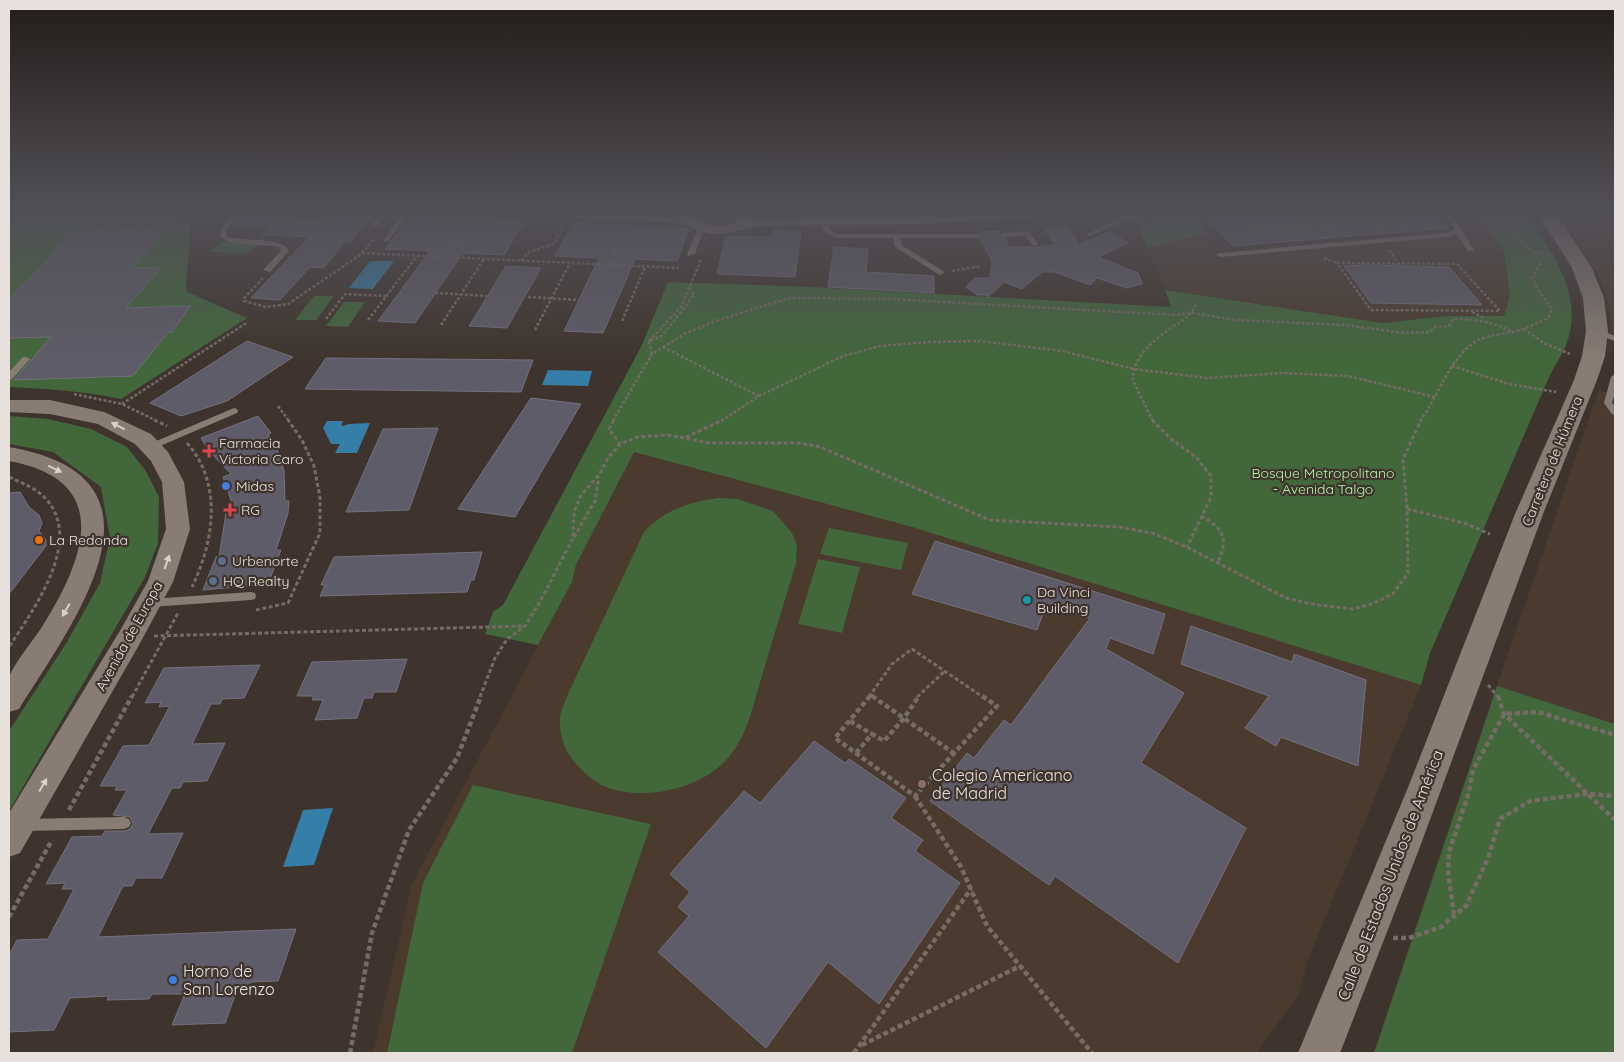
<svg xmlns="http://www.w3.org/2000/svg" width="1624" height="1062" viewBox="0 0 1624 1062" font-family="Quicksand,sans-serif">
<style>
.built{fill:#4c3b31}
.education{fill:#4b3b2f}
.green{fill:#42673b}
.water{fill:#357ea8}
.building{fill:#5f5c69;stroke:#74717e}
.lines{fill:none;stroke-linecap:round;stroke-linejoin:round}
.path-far2{stroke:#766c66;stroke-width:2.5;stroke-dasharray:3 2;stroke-linecap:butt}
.path-far1{stroke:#766c66;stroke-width:3;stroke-dasharray:4 2.5;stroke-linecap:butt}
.path{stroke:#766c66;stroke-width:4.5;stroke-dasharray:5 3;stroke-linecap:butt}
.service{fill:#897c74;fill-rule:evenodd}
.minor{fill:#897c74;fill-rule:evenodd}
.tertiary{fill:#897c74;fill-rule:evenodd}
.secondary{fill:#897c74;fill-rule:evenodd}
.oneway{fill:#d9d1cc}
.health-dot{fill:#e0444e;stroke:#3f342d;stroke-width:2}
.shop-dot{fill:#3f7fe0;stroke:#3f342d;stroke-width:2}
.food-dot{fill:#e8710a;stroke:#3f342d;stroke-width:2}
.service-dot{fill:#5c6f8a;stroke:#3f342d;stroke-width:2}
.culture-dot{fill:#0f9aa8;stroke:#3f342d;stroke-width:2}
.education-dot{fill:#8d6e63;stroke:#3f342d;stroke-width:2}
.labels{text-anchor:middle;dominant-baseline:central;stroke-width:4.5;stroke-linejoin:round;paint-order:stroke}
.poi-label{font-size:14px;fill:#e7e0dc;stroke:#3f342d;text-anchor:start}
.street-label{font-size:14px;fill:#e7e0dc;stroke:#3f342d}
.park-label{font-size:14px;fill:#b1f5a5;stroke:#3f342d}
.near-poi-label{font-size:16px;fill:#e7e0dc;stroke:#3f342d;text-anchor:start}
.near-street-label{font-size:16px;fill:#e7e0dc;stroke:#3f342d}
</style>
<rect width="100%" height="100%" fill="#3f342d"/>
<!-- built -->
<g class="built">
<path d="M1615,221V334L1612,333L1608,302L1600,278L1569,229Z"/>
<path d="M1599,390L1615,396V724L1497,686Z"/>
</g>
<!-- education -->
<g class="education">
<path d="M1439,212H1477L1504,252L1510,295L1505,317L1446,316L1383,323L1165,290L1148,248L1207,234L1211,247L1235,250L1451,230L1444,216Z"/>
<path d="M633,452L912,527L1421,685L1307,962L1299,994L1256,1053H373L412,884L572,582L576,565Z"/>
</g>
<!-- green -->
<g class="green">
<path d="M9,212H86L191,221L186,286L187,292L247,318L121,399C84,391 47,389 9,387Z"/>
<path d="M1162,212H1195L1207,234L1148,248L1137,222L1153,220Z"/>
<path d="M1477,212H1528L1529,217C1553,255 1585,297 1566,345C1562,355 1555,365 1550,375L1430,653L1421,685L912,527L634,452L576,565L572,582L538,645L485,634L493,612L503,605L641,347L668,282L811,287L1171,307L1165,290L1383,323L1446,316H1504L1510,295L1504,252Z"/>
<path d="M221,242L258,244L247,254L210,252Z"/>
<path d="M314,296H334L316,320H295Z"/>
<path d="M344,302H365L348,327L326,326Z"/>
<path d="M9,416L48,419L91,429L127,447L146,471L159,497L158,543L145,577L9,811V731L67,642L100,583L110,538L101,487L53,452L9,444Z"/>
<path d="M718,498L738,499L773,511L792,533L797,546L796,563C785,599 774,636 763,672C754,702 748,736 727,759C700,790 641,802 604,786C594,782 584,772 577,765C564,751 557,731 561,712C563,706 566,700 568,694L644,532C664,510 689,502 718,498Z"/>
<path d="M829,528L908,543L901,570L820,554Z"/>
<path d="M818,559L860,567L842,633L798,624Z"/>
<path d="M1497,686L1615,724V1053H1374Z"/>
<path d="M473,785L651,824L572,1053H387L423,883Z"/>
</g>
<!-- water -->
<g class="water">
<path d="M370,261H394L373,289L349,288Z"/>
<path d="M548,370L592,371L588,386L542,385Z"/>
<path d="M327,421H343L341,425L343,426L349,424L370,423L357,453H335L340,444H331L323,428Z"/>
<path d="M333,808L314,865L283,867L303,810Z"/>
</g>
<!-- building -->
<g class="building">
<path d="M242,212H287L279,219L320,221L327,214L373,216L351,241H346L323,268L310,267L280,300L251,298L309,237L262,235L271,226L234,225Z"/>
<path d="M1234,212H1429L1449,228L1233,246L1204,215Z"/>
<path d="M411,216L525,221L504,255L463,253L415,323L378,321L430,251L385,249Z"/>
<path d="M573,223L689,229L677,261L635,259L603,333L564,331L599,258L555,256Z"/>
<path d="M1067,226L1079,244L1110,232L1128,243L1098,257L1138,273L1142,284L1127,288L1097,278L1090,285L1055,272H1042L1022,289L1004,282L987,298L988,295H977L966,287L975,278H990L992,261L980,239L984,235L977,232L1001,231L998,236L1005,239L1009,247H1036L1055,245L1044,228Z"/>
<path d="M166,230L132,268H161L126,308L190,306L172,332H168L133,376L14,380L51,337L9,338V299L58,250H55L73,232Z"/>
<path d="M774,230L801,231L795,277L717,274L726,236L773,237Z"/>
<path d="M834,247L868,249L866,272L934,276V293L828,287Z"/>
<path d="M1370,265L1449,267L1482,305L1371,303L1344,266Z"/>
<path d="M506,266L541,268L507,328L469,326Z"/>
<path d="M247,341L293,357L227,401L181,416L150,403Z"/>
<path d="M326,358L533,360L521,392L305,389Z"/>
<path d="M531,398L581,404L515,517L458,509Z"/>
<path d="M258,416L271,433L268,435L276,446L284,471L285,501H289L288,513L276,550H281L268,584L203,590L216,557H219L226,513L235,512L223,477L231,474L209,451L201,438Z"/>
<path d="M438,428L409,510L346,512L383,429Z"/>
<path d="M20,492L29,507L39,515L42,523L39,531L46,540V546L9,594V493Z"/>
<path d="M935,541L1165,614L1153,654L1110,638L1106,649L1184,693L1141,763L1246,828L1178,963L1055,876L1049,885L930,801L967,753L974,758L1004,720L1011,725L1090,618L1046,605L1037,630L912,594Z"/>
<path d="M482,552L474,580H471L467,592L320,596L325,585H321L334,557Z"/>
<path d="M1191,626L1292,662L1294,654L1366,680L1358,766L1281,737L1276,746L1245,728L1269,696L1181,664Z"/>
<path d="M407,659L396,692H374L372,698H364L357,718L315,720L323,700H312L314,696H297L312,662Z"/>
<path d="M260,665L244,698L222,699L220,704H211L192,744L225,743L207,781L183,782L180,788H172L148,834L183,833L162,878H136L132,886H123L98,937L296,929L278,981L251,982L248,990H237L225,1023L172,1025L185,994H152L149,999L107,1000L109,996L70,998L54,1030L9,1032V955L17,940L48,939L74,889H62L65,883L46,884L72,837L102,836L105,831H125L130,829L133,824L130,817L113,815L127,790H115L117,786H100L123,746L149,745L170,706L159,707L161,702L145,703L164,668Z"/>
<path d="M814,741L845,763L849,759L906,798L891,818L923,840L915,851L960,883L879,1004L828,962L766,1048L658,952L689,916L678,907L690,892L670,874L744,791L760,803Z"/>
</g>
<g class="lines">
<!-- path-far2 -->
<g class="path-far2">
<path d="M1306,212L1334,233"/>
<path d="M1216,213L1231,212L1259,240"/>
<path d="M1231,217L1243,216"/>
<path d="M1299,219L1304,224"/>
<path d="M1374,219L1386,229"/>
<path d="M1351,220L1402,216L1401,212"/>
<path d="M1377,227L1388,226"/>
<path d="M1248,230L1340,223"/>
<path d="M1251,238L1263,237"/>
<path d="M1389,250L1400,266"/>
<path d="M1535,252L1553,255"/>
<path d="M362,253L679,268"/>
<path d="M442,256L449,246H458L465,235"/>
<path d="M1324,258L1337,263"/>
<path d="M522,261L527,253L553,244L564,225"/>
<path d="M1337,263L1457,264L1500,311L1371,310Z"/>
<path d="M614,265L619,254L612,253L616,244"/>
<path d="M952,271L981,266"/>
<path d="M263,278L245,297L244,301L266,307L288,304L360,255L375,238"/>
<path d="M435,293L487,296"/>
<path d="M528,297L579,300"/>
<path d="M1472,312L1484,318"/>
<path d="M326,319L345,294L387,296"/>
<path d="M368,320L417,256"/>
<path d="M622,321L645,267"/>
<path d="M441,325L484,259"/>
<path d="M1524,329L1544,343L1570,354"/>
<path d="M535,330L570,263"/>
<path d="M649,341L681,307L701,260"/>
<path d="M663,347L759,396"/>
<path d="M652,354L649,341C652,340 658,338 661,336C665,333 691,300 694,294L689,286"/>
<path d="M1452,366L1509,384L1556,392"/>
<path d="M74,394L122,404L157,421"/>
<path d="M122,404L248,322"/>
<path d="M278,406L289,421"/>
<path d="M613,421L652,354L686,333L716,321L789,298L893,299L1174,315L1193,313L1235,320L1344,325L1405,333L1430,332L1435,327L1449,326L1453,319C1475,319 1494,322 1513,332"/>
<path d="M721,421L759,396L843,356L880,346L928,342L980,341L1062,351L1134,369L1206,378L1283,373L1348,376L1435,397"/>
<path d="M1153,421C1151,417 1133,382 1133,379C1131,359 1155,339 1171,328C1184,319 1191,317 1197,302"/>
<path d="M1420,421C1439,396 1449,357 1478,340C1491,334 1509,334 1523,329C1532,326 1540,322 1548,318L1552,309L1535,285L1533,276L1541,263C1529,241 1503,233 1491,212"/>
</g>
<!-- path-far1 -->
<g class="path-far1">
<path d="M154,420L167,426"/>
<path d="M614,420L609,429L620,444"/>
<path d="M1152,420L1171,439L1196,457L1211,476V497L1187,547"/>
<path d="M686,437L723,420"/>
<path d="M187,443C223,484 214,541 192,587"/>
<path d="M9,477C22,483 36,488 45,498C85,540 33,610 9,647"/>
<path d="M1407,509L1464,523L1490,534"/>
<path d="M1201,516C1223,528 1229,538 1218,562"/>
<path d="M574,537L595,501L599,476"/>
<path d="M256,610L288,603L320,533V497L314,466L302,440L288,420"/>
<path d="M154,636L525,626"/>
<path d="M1488,685L1498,697"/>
<path d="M871,695L874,697"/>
<path d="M132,697L178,613"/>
<path d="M480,697L495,658L507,639L525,626L541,600L573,538L574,512L581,495L599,475L608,458L620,444L638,437L668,435L710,443H798L820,447L990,520L1119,527L1152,533L1187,547L1286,598L1312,604L1352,609L1369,605L1393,594L1408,573L1407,509L1403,459L1421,420"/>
<path d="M869,697L892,664L912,649L983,697"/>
<path d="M917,697L945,671"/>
</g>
<!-- path -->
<g class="path">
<path d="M870,696L835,738L915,796L997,706L982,696"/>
<path d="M872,696L955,754"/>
<path d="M1498,696L1504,714L1615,820"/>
<path d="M850,721L872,734"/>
<path d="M856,753L872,734L884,741L904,718L919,696"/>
<path d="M915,796L961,867L987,926L1092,1053"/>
<path d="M69,810L132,696"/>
<path d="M1454,915L1448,872L1449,852L1469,792L1473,770L1504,714L1538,712L1615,735"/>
<path d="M9,917L52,840"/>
<path d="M1393,938H1409L1441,927L1466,906L1488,858L1500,819L1530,801L1587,794L1615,796"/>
<path d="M862,1045L1020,966"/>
<path d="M350,1053L372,933L409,830L457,758L481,696"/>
<path d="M854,1053L971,889"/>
</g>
<!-- service -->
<g class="service">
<path d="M233,212H240L226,231V236L230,238L271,241L284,245L289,251L270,272L263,270L281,251L279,247C262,243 232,248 220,237V231Z"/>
<path d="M382,212H389L377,226H373L372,225Z"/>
<path d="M404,212H411L388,241H384V239Z"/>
<path d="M1444,212H1451L1474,250L1472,251H1468L1457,234L1446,237L1220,257L1216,255L1220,253L1445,233L1455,230Z"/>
<path d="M1124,214L1127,216L1124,221L1090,236L1085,235L1119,219L1122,215Z"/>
<path d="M821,221H825L830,230L836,234H979L982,236L979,238H900L903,246L943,271L944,273L940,275L898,249L894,245V238H835L825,232L820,222Z"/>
<path d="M699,227L704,228L695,254L688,256L687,254Z"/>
<path d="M1027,231L1029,232L1038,244L1036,245H1032L1025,235L1003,237L1000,235L1003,233Z"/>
<path d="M1594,330H1600L1615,336V341L1594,334Z"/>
<path d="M23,357H26L30,359L12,379L9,380V372Z"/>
<path d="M1615,374V392L1612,403L1615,406V415L1612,414L1604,403L1611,377Z"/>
<path d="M234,408L237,409L238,411L237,413L153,449H147L145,447L147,445Z"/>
<path d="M251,592L255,593L256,596L255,599L251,600L150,607L146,606L145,603L146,600L150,599Z"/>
<path d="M124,817L129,819L131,823L129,827L124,829L25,831L20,829L18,825L20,821L25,819Z"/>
</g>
<!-- minor -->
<g class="minor">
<path d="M532,212C582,212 632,211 682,215C697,216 706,227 722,226C732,226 739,222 742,212H754V219L917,216L978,212H1059L1053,216L917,224L767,225C729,230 721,243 683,223L538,216Z"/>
<path d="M1105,212H1157L1156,215L1133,220L1106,215Z"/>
</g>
<!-- tertiary -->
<g class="tertiary">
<path d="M9,400H50L104,412L151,434L168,452L184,482L190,529L173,582L139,645L20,853L9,857V813L121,629L148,581L166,529L162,482L151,461L135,444L98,424L50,414L9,412Z"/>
<path d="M9,447C184,477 74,621 19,709L9,712C8,702 7,688 9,678C11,668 33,640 40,630C82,564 118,481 9,461Z"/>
</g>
<!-- secondary -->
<path class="secondary" d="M1537,212H1555L1592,268L1604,298L1608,331L1605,356L1597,380L1543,514L1418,852L1340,1053H1298L1409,785L1515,514L1574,380L1582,356L1586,331L1583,298L1572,268Z"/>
</g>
<!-- one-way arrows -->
<defs><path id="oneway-solid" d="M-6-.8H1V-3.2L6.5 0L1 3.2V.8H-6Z" transform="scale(1.25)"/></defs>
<g class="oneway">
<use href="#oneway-solid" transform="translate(118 426) rotate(-153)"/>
<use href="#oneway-solid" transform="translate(55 469) rotate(26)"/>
<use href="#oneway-solid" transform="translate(167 562) rotate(-71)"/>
<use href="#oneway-solid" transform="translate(66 610) rotate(120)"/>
<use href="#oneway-solid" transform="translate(43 785) rotate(-59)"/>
</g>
<!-- sky -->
<linearGradient id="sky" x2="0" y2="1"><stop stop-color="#231d19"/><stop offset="0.59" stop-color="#525057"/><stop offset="1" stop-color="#525057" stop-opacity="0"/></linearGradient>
<rect width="1624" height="361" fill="url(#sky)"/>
<!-- markers -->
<g class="health-dot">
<path d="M206.5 443.5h5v5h5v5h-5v5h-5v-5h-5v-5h5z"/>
<path d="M227.5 502.5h5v5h5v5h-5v5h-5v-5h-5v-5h5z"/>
</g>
<g class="shop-dot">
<circle cx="226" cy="486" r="5"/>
<circle cx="173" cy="980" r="5"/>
</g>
<circle class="food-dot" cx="39" cy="540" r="5"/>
<g class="service-dot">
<circle cx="222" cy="561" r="5"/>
<circle cx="213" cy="581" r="5"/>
</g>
<circle class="culture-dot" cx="1027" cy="600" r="5"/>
<circle class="education-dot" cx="922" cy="784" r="5"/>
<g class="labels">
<!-- poi labels -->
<g class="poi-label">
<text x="219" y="443">Farmacia<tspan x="219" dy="16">Victoria Caro</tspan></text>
<text x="236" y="486">Midas</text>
<text x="241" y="510">RG</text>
<text x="49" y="540">La Redonda</text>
<text x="232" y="561">Urbenorte</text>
<text x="223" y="581">HQ Realty</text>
<text x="1037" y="592">Da Vinci<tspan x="1037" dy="16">Building</tspan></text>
</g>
<!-- street labels -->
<g class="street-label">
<text transform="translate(1552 461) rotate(-68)">Carretera de Húmera</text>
<text transform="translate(129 636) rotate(-61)">Avenida de Europa</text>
</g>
<!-- park labels -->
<g class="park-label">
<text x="1323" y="473">Bosque Metropolitano<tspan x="1323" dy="16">- Avenida Talgo</tspan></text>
</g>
<!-- near-poi labels -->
<g class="near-poi-label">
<text x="932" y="775">Colegio Americano<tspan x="932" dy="18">de Madrid</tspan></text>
<text x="183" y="971">Horno de<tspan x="183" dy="18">San Lorenzo</tspan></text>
</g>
<!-- near-street labels -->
<g class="near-street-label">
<text transform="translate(1390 875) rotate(-69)">Calle de Estados Unidos de América</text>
</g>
</g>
<!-- border -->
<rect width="1624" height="1062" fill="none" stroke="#e7e0dc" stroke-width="20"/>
</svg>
